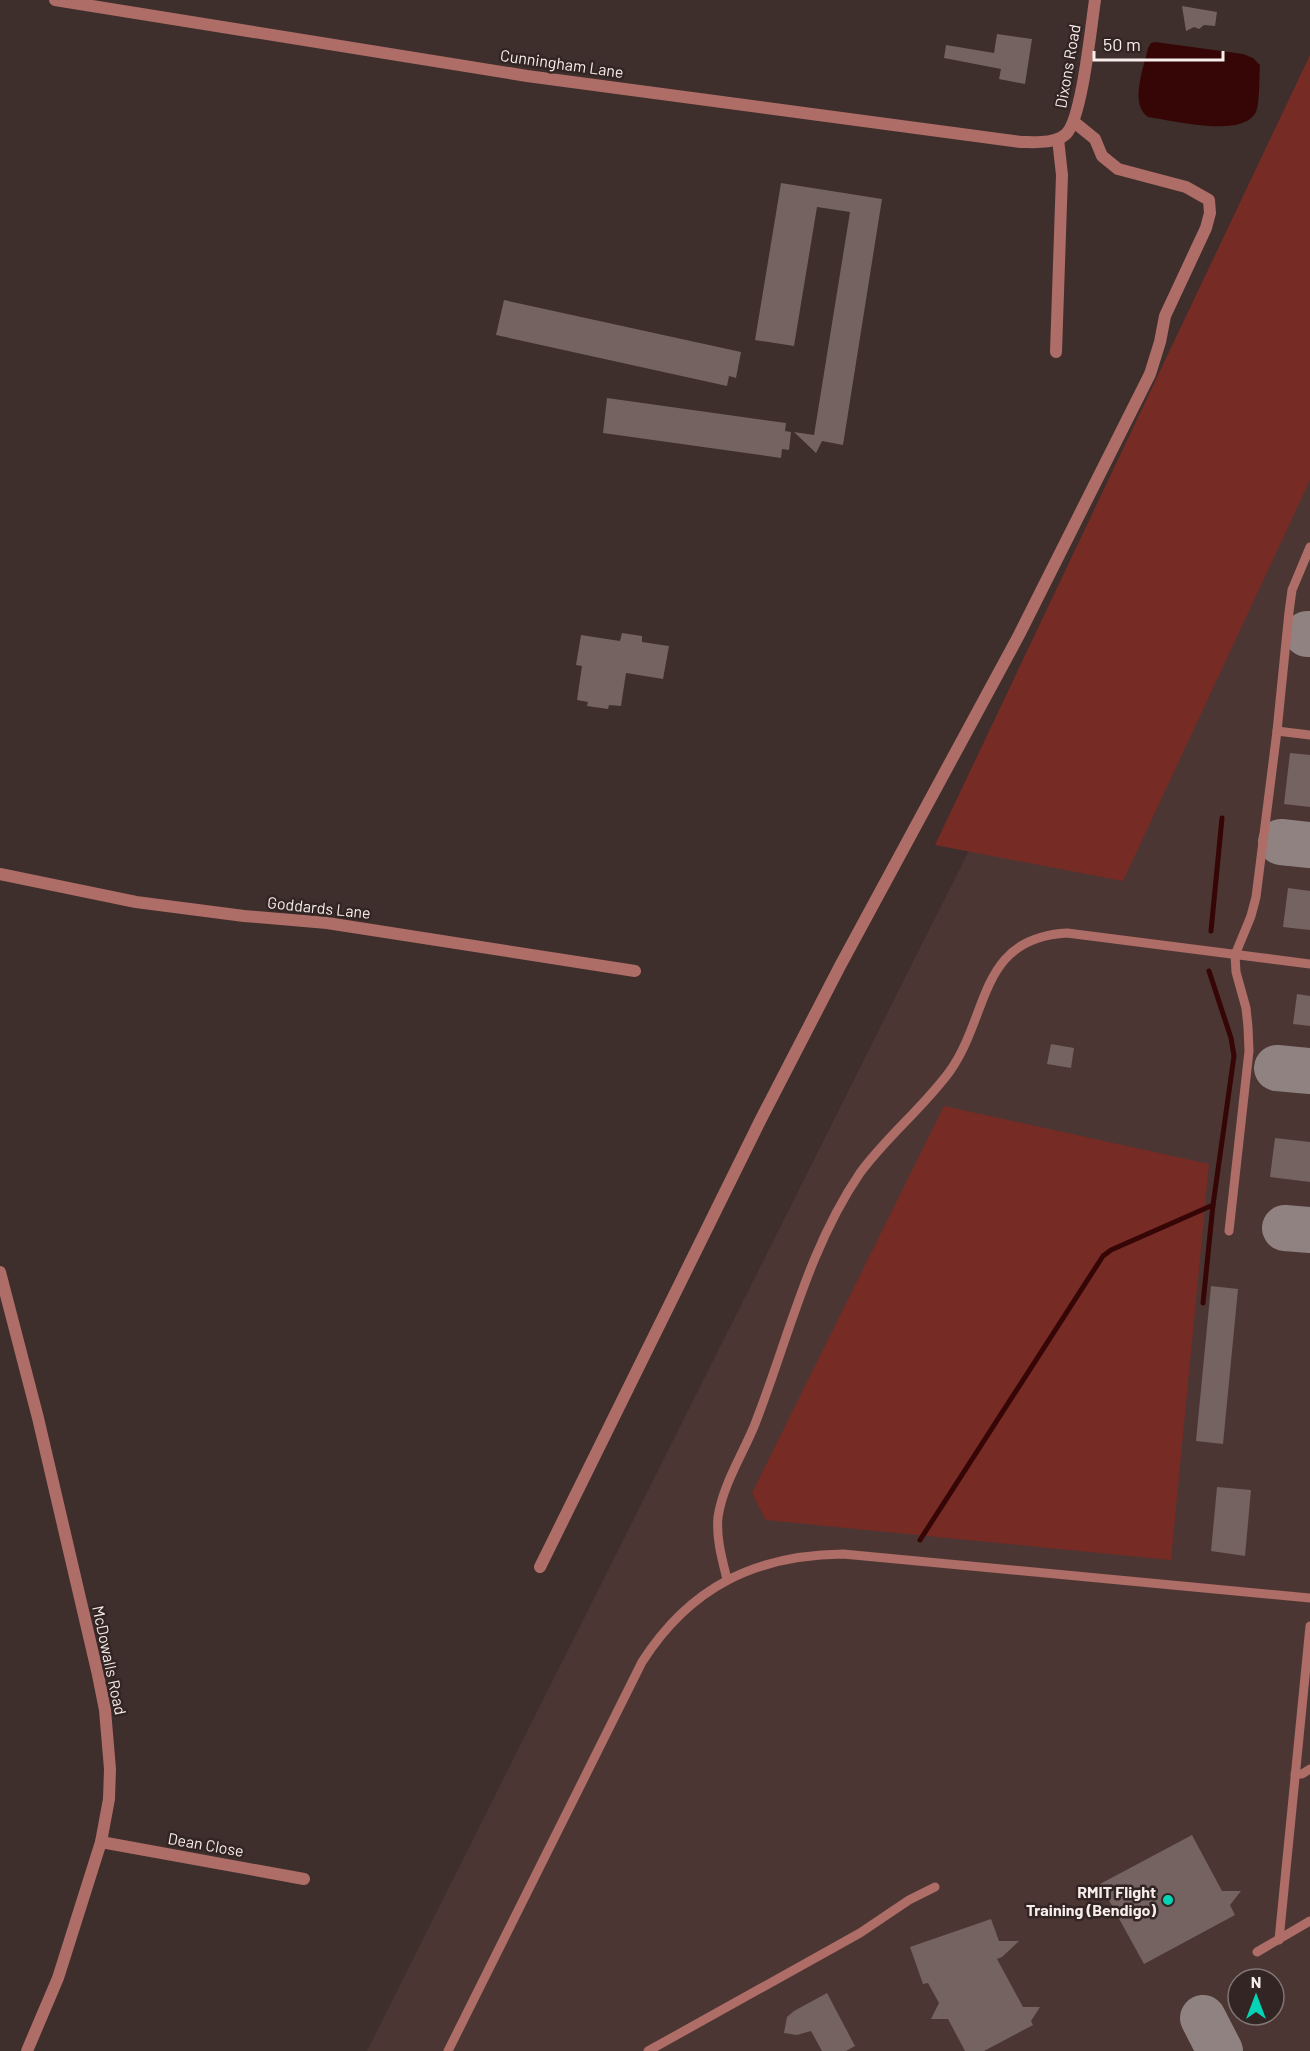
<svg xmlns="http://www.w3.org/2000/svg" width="1310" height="2051" viewBox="0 0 1310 2051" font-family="Barlow,sans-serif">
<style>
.built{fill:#4c3633;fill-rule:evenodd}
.green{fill:#772b25}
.water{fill:#350605}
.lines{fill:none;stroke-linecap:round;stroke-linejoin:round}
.stream{stroke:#350605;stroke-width:5}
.taxiway{stroke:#8f8280;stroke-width:46}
.building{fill:#746360}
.service{stroke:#ae6d66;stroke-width:9}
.minor{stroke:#ae6d66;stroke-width:12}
.poi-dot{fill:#05d5b6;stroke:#332523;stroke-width:2}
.labels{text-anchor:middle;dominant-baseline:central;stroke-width:5;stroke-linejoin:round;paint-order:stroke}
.street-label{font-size:16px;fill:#f7edeb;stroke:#332523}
.poi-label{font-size:16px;font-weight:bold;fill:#f7edeb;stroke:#332523;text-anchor:end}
</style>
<rect width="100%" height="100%" fill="#3e2e2c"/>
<!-- built -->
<path class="built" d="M1310,170V2051H367L693,1401ZM1238,1979H1274V2015H1238Z"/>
<!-- green -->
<g class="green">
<path d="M1310,55V480L1123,881L935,845Z"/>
<path d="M944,1106L1209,1164L1171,1560L766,1520L752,1493Z"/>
</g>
<!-- water -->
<path class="water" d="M1155,42L1243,54L1253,58L1260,65C1259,76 1260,103 1256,112C1242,139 1172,120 1148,117C1129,104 1144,67 1148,48L1151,43Z"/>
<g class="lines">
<!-- stream -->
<g class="stream">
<path d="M1211,931L1222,818"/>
<path d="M1203,1303L1213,1205L1234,1056L1231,1038L1209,971"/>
<path d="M920,1540L1103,1256L1111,1250L1213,1205"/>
</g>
<!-- taxiway -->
<g class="taxiway">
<path d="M1307,634H1310"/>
<path d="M1281,842L1310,845"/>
<path d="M1277,1068L1310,1071"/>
<path d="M1285,1228L1310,1230"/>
<path d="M1203,2018L1220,2051"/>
</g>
</g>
<!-- building -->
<g class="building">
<path d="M1182,6L1217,12L1215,26L1204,25L1199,29L1194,27L1186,31Z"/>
<path d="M997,34L1032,39L1025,84L999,79L1001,69L944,58L946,45L994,53Z"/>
<path d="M781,183L882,199L843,445L822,441L816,453L794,432L814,435L850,212L817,207L794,346L755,340Z"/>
<path d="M504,300L741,352L736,378L729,376L727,386L496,335Z"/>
<path d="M607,398L786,423L785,431L791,432L789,450L782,449L781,458L603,433Z"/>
<path d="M622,633L642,636V642L669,646L663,679L626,673L621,706L609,705L608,709L587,706L588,702L577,700L582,666L576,665L581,635L620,641Z"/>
<path d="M1290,753L1310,755V807L1284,804Z"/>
<path d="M1288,888L1310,891V930L1283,927Z"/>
<path d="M1297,994L1310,996V1026L1293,1024Z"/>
<path d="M1051,1044L1074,1048L1071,1068L1047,1064Z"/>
<path d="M1275,1138L1310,1142V1182L1270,1177Z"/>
<path d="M1211,1286L1238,1289L1223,1444L1196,1441Z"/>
<path d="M1217,1487L1251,1490L1245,1556L1211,1551Z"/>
<path d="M1192,1835L1222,1891H1241L1230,1905L1235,1915L1144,1964L1100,1884Z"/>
<path d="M991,1919L999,1941H1019L1002,1957L997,1959L1023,2007H1040L1031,2021L1033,2025L984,2051H965L948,2019H931L939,2003L928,1983L923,1984L910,1947Z"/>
<path d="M827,1993L855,2046L846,2051H822L811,2031L797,2035L784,2033L787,2017L794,2011Z"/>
</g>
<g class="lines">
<!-- service -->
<g class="service">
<path d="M1277,731L1310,735"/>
<path d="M1229,1231L1249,1051L1248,1027L1246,1008L1236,972L1235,955L1251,916L1256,897L1277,731L1289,612L1292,590L1310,547"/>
<path d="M727,1579C722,1559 716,1538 718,1517C723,1484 743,1454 755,1424C788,1340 808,1249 860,1173C887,1136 923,1108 950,1071C990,1014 978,938 1067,933L1310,964"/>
<path d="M1295,1774H1302L1310,1769"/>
<path d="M1279,1940L1310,1626"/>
<path d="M1257,1952L1310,1921"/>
<path d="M448,2051L642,1662C690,1587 755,1555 843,1554L1310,1598"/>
<path d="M648,2051L860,1933L909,1900L935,1887"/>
</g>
<!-- minor -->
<g class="minor">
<path d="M55,0L527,76L1021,142C1035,142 1055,144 1066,134C1082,119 1091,26 1095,0"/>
<path d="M1056,352L1062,175L1058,139"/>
<path d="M0,874L136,902L244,916L327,923L635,971"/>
<path d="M0,1272L38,1418L98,1675L105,1710L110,1769L109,1799L101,1842L58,1978L27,2051"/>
<path d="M540,1567L761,1119L840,966L1019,635L1150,374L1160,342L1165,316L1206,228L1210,213L1209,200L1186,187L1118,169L1102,156L1095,139L1074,122"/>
<path d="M101,1842L304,1879"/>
</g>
</g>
<!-- markers -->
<circle class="poi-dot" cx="1168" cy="1900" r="6"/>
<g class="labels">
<!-- street labels -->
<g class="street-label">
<text transform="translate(562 63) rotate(8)">Cunningham Lane</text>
<text transform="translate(1067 66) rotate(-80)">Dixons Road</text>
<text transform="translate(319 907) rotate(6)">Goddards Lane</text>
<text transform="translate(110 1660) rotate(78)">McDowalls Road</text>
<text transform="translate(206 1844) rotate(10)">Dean Close</text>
</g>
<!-- poi labels -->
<g class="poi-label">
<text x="1156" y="1891">RMIT Flight<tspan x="1156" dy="18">Training (Bendigo)</tspan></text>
</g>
</g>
<!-- north arrow -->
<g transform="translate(1256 1997)"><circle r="28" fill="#332523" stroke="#817573" stroke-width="1.5"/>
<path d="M0-4.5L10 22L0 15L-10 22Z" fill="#05d5b6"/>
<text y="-9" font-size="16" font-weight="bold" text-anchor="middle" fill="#f7edeb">N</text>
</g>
<!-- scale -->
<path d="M1094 51v9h129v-9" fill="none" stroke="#f7edeb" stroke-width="3"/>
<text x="1103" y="51" font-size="18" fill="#f7edeb" stroke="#332523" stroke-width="4.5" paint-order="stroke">50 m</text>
</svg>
